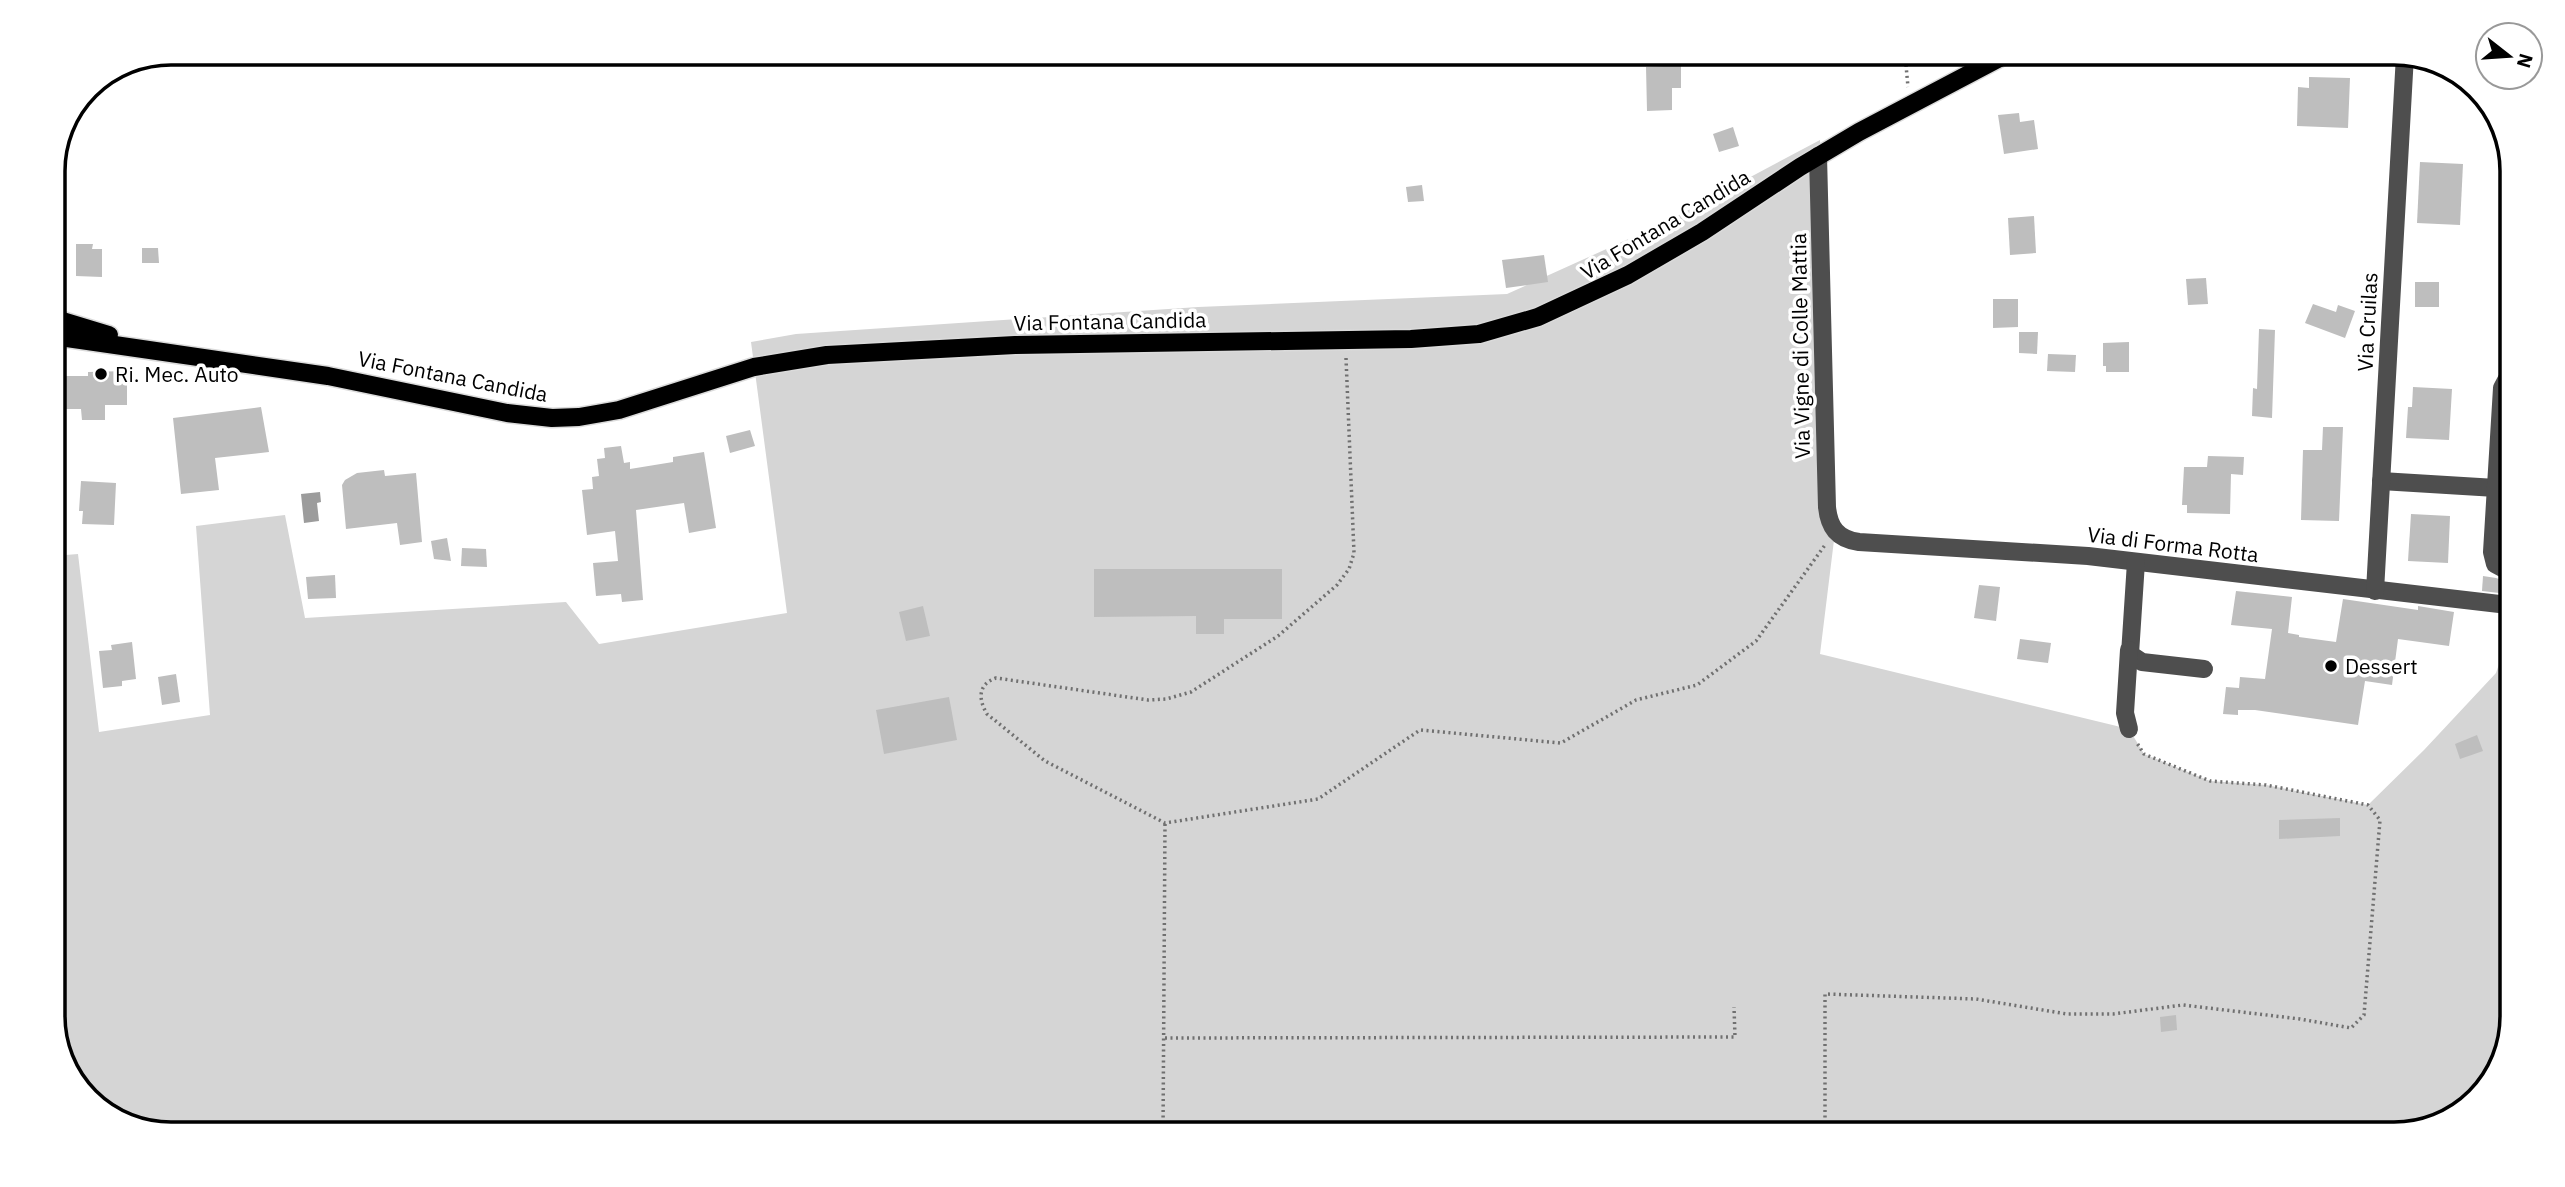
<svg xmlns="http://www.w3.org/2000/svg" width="2565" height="1187" viewBox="0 0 2565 1187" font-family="'IBM Plex Sans',sans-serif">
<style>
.green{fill:#d5d5d5}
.water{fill:#9c9c9c}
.building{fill:#bebebe}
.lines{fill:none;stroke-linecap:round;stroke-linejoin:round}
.major-casing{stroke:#dbdbdb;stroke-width:21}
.path{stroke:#707070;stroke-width:3.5;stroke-dasharray:2 3.5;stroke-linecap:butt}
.minor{stroke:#4e4e4e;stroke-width:18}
.major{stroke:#000;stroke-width:18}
.poi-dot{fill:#000;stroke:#fff;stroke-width:2.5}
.labels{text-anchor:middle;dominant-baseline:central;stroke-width:7;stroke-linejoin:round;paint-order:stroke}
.street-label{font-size:21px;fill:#000;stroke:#fff}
.poi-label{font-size:21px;fill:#000;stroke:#fff;text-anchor:start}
.rim{fill:none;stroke:#000;stroke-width:3.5}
</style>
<rect width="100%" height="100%" fill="#fff"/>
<!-- green -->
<path class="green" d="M1820,140L1835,532L1820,654L2129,729L2144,754L2210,781L2266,785L2368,805L2424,750L2496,673L2508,638L2503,1062L2460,1114L2395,1134H171L125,1125L73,1082L53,1025V556L78,554L99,732L210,715L196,526L285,515L305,618L566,602L599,644L787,613L751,342L796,334L1198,307L1507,294L1666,222Z"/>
<!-- water -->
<path class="water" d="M320,492L321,502L317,503L319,521L304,523L301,494Z"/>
<!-- building -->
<g class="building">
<path d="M1681,65V88H1672V110L1647,111L1646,67Z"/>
<path d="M2309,77L2350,78L2348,128L2297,126L2298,87L2309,88Z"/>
<path d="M2019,113L2020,122L2034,120L2038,149L2004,154L1998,115Z"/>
<path d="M1733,127L1739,146L1719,152L1713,134Z"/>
<path d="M2420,162L2463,164L2460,225L2417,223Z"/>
<path d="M1422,185L1424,201L1408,202L1406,187Z"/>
<path d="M2034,216L2036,253L2010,255L2008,218Z"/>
<path d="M76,244H93L92,249H102V277L76,276Z"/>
<path d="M142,248H158L159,263H142Z"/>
<path d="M1544,255L1548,282L1506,288L1502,260Z"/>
<path d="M2206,278L2208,304L2188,305L2186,279Z"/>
<rect x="2415" y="282" width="24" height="25"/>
<path d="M1993,299H2018V327L1993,328Z"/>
<path d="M2313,304L2336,312L2338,305L2355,311L2345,338L2305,323Z"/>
<path d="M2259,329L2275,330L2272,418L2252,416L2253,388L2257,389Z"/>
<path d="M2019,332H2038L2037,354L2019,353Z"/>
<path d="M2129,342V372H2106V366H2103V343Z"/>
<path d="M2048,354L2076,355L2075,372L2047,371Z"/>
<path d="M127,371V405H105V420H82L81,409H57L56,376H88V372Z"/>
<path d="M2413,387L2452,389L2449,440L2406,438L2408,407H2412Z"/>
<path d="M261,407L269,452L215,458L219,490L181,494L173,418Z"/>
<path d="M2323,427H2343L2339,521L2301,520L2303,450H2322Z"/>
<path d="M750,430L755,446L730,453L726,436Z"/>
<path d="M621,446L624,463L630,462V469L673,462V457L704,452L716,528L689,533L684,503L636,510L643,600L622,602L621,594L596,596L593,563L618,561L615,531L587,535L582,490L593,489L592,477L599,476L597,459L605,458L604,448Z"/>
<path d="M2208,456L2244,457L2243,475L2231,474L2230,514L2187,513V505H2182L2184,467H2207Z"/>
<path d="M384,470L385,476L416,473L422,542L400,545L397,523L346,529L342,485L345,480L357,473Z"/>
<path d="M81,481L116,483L114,525L82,524L83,511H79Z"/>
<path d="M2411,514L2450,516L2448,563L2408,561Z"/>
<path d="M447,538L451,561L434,559L431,541Z"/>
<path d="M462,548L486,549L487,567L461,566Z"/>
<path d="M1094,569H1282V619H1224V634H1196V616L1094,617Z"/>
<path d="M335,575L336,598L308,599L306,577Z"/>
<path d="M2483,576L2496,578L2508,582V594L2482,591Z"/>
<path d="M1979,585L2000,587L1996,621L1974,618Z"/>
<path d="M2236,591L2292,597L2288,633L2299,635V637L2336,642L2343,599L2418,610V606L2454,612L2449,646L2398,639L2392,685L2365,681L2358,725L2255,710H2238V715L2223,714L2226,687L2239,688L2240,677L2265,679L2272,629L2231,625Z"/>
<path d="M923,606L930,636L906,641L899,612Z"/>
<path d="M2020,639L2051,643L2048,663L2017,659Z"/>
<path d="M132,642L136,679L122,681V686L103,688L99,651L112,650L111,645Z"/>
<path d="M176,674L180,702L162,705L158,677Z"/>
<path d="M949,697L957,740L884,754L876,710Z"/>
<path d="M2477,735L2483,751L2460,759L2455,744Z"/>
<path d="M2340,818V836L2279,839V820Z"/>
<path d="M2176,1015L2177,1030L2161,1032L2160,1017Z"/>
</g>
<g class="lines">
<!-- major casing -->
<g class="major-casing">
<g id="major">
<path d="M53,318L109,335"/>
<path d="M53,336L328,376L507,413L552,418L579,417L619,410L754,367L827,355L1015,345L1411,339L1479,334L1538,317L1628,275L1702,232L1800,167L1859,132L2007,54"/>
</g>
</g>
<!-- path -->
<g class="path">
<path d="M1905,54L1908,87"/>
<path d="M1346,358L1354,553L1349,569L1337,585L1278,636L1191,692L1166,699L1148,700L996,678C978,684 978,699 987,714L1045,761L1165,823L1318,799L1420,730L1561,743L1636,700L1697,685L1756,641L1825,545"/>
<path d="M1165,1038L1735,1037L1734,1007"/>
<path d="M1163,1134L1165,823"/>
<path d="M1825,1134V994L1976,999L2067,1014H2113L2183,1005L2300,1019L2351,1028L2364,1015L2380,820L2368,805L2266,785L2210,781L2144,754L2137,743"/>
</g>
<!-- minor -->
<g class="minor">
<path d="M1818,156L1827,507C1829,527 1837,539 1859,542L2088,556L2508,605"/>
<path d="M2381,481L2496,488"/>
<path d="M2136,562L2130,654L2142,662L2204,669"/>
<path d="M2508,571L2495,564L2492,552L2502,388L2510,373"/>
<path d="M2375,591L2405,55"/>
<path d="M2129,729L2125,713L2129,650"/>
</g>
<!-- major -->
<use href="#major" class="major"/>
</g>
<!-- markers -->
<g class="poi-dot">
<circle cx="101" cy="374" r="7"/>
<circle cx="2331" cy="666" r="7"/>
</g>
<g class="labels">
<!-- street labels -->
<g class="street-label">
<text transform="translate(1665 224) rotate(-31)">Via Fontana Candida</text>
<text transform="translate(1110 321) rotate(-1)">Via Fontana Candida</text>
<text transform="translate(2367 322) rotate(-87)">Via Cruilas</text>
<text transform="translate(1800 346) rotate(-91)">Via Vigne di Colle Mattia</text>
<text transform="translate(453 376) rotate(11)">Via Fontana Candida</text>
<text transform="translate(2173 544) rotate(7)">Via di Forma Rotta</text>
</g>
<!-- poi labels -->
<g class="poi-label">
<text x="115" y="374">Ri. Mec. Auto</text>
<text x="2345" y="666">Dessert</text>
</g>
</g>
<!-- crop -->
<path d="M0 0H2565V1187H0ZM171 65H2394A106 106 0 0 1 2500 171V1016A106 106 0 0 1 2394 1122H171A106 106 0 0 1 65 1016V171A106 106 0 0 1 171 65Z" fill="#fff" fill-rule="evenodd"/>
<path class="rim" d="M171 65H2394A106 106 0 0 1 2500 171V1016A106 106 0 0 1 2394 1122H171A106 106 0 0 1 65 1016V171A106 106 0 0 1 171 65Z"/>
<!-- north arrow -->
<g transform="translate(2509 56) rotate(107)"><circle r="33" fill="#ffffff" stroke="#999999" stroke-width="2"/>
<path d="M0-5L12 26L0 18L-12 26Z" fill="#000000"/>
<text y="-10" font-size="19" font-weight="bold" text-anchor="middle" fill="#000000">N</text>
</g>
</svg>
